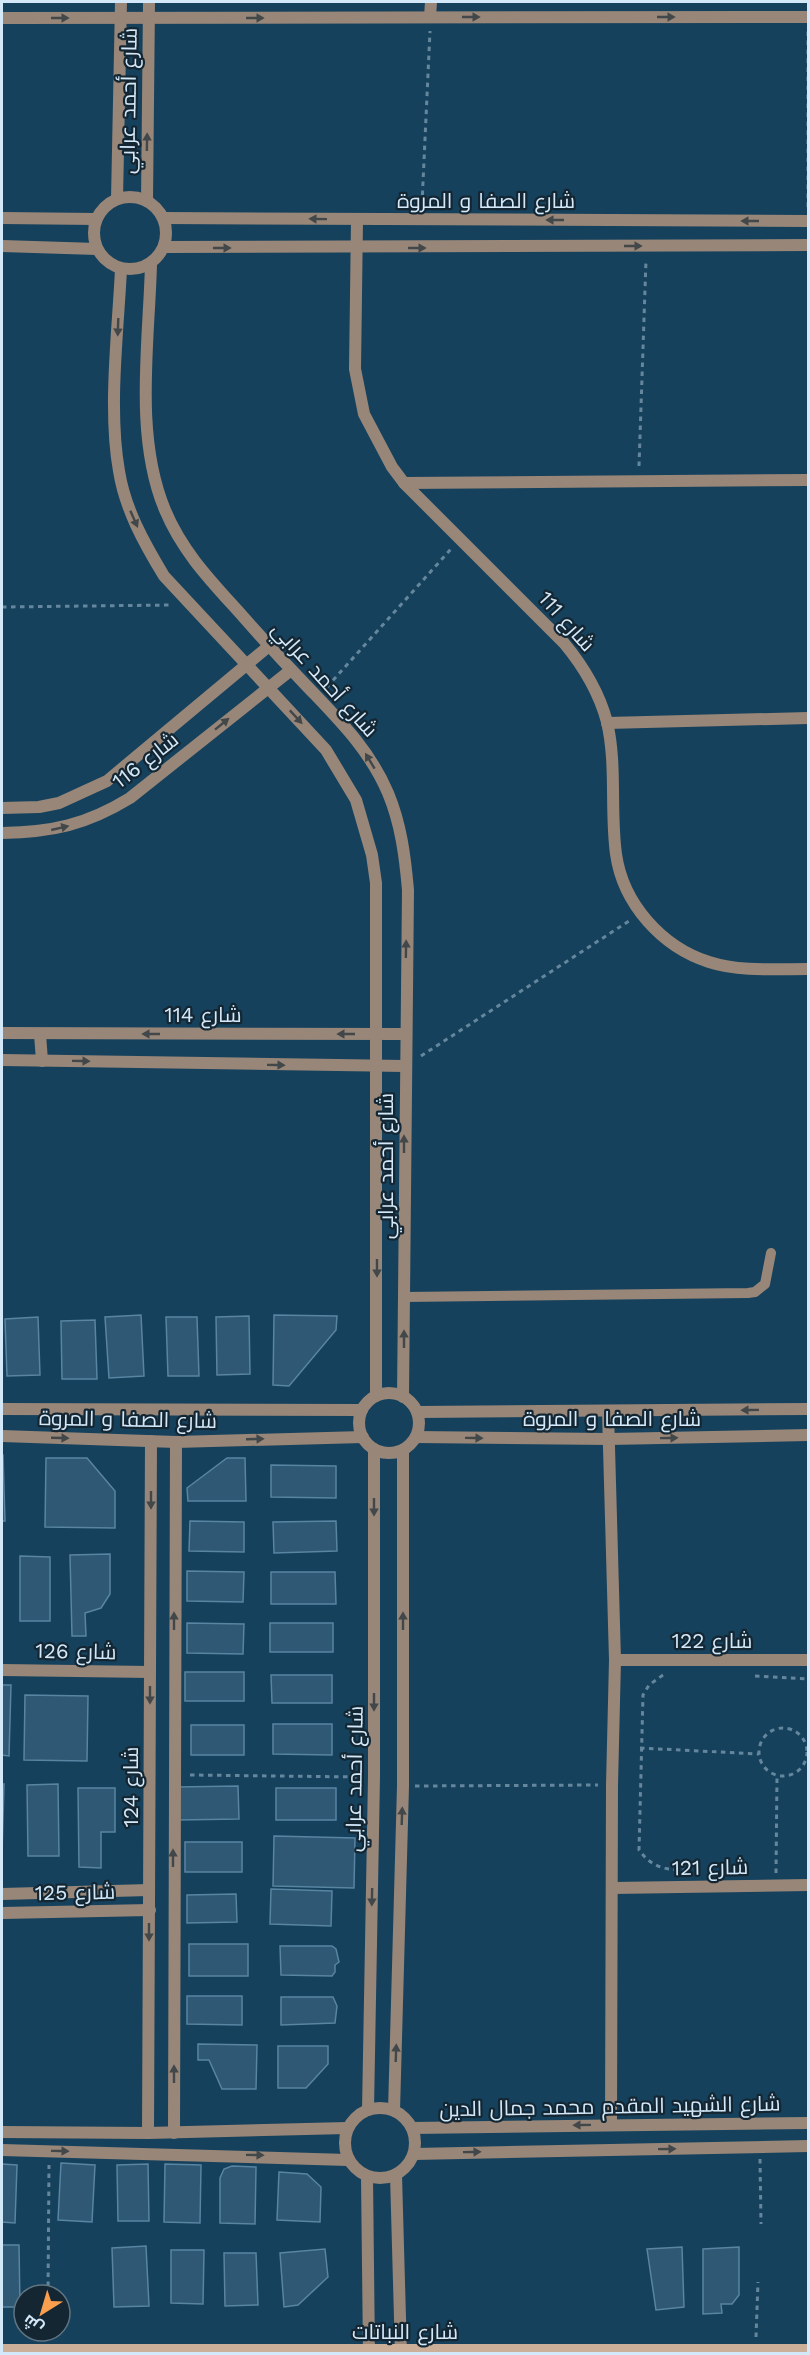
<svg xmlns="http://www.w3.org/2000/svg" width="810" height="2355" viewBox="0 0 810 2355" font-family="'Work Sans',Cairo,sans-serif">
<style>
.building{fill:#2e5873;stroke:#5984a2;stroke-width:1.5}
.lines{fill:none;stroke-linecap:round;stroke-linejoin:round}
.path{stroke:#65879e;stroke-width:3;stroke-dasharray:4.5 4.5;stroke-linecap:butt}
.lane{stroke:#988678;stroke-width:10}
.street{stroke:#988678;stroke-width:12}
.secondary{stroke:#cbaf99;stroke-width:12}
.oneway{fill:#42484a}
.labels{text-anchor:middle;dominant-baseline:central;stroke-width:4.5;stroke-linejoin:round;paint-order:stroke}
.street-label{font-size:21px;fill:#d3e9fa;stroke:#142632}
</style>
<rect width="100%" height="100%" fill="#16415c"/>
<!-- building -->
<g class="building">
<path d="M141,1315L144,1376L109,1378L105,1317Z"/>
<path d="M274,1315L337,1316L336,1330L289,1386L273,1385Z"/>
<path d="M249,1316L250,1374L217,1375L216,1317Z"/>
<path d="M38,1317L40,1375L7,1376L5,1319Z"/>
<path d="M166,1317H197L199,1376H168Z"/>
<path d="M95,1320L97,1379H62L61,1321Z"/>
<path d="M2,1455H3L5,1521H2Z"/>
<path d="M46,1458H87L115,1491V1528L45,1527Z"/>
<path d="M227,1458H245L246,1501H188L187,1488Z"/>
<path d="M271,1465L336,1466V1498L271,1497Z"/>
<path d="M190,1521L244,1522V1552L189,1551Z"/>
<path d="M336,1521L337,1551L274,1553L273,1522Z"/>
<path d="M110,1554V1594L101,1608L85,1613L86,1636H72L70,1555Z"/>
<path d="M20,1556L50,1557V1621H20Z"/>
<path d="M187,1571L244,1572L243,1602L187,1601Z"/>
<path d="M271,1572H335L336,1604H271Z"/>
<path d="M187,1623L244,1624L243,1654L187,1653Z"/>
<rect x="270" y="1623" width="63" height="29"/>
<rect x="185" y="1672" width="59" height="29"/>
<path d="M271,1675H332V1703H272Z"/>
<path d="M2,1685H11L9,1756L2,1755Z"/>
<path d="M25,1695L88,1696L87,1761L24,1760Z"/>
<path d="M273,1724H332V1755L273,1754Z"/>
<rect x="191" y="1725" width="53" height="30"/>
<path d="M2,1784H4L2,1854Z"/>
<path d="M58,1784L59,1856H28L27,1785Z"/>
<path d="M238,1786L239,1819L177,1820L176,1787Z"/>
<path d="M78,1788H115V1832H101V1868L79,1867Z"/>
<rect x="276" y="1788" width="60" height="32"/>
<path d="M274,1836L355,1838L354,1888L273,1886Z"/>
<rect x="185" y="1842" width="57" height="30"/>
<path d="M271,1889L332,1891L331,1926L270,1924Z"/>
<path d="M236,1894L237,1922L187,1923V1895Z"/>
<rect x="189" y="1944" width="59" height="32"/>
<path d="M280,1946H332L336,1949L339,1962L335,1965V1972L332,1976L281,1975Z"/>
<path d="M187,1996H242V2025L187,2024Z"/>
<path d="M281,1997H333L337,2006L335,2023L281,2025Z"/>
<path d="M198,2044L257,2045L256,2089H222L209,2060H198Z"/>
<path d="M278,2046H328V2064L306,2088H278Z"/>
<path d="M61,2163L95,2165L92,2222L58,2220Z"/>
<path d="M2,2164L17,2165L15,2223L2,2222Z"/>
<path d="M148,2164L149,2221H118L117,2165Z"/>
<path d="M165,2164L201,2165L200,2223L164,2222Z"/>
<path d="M232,2166L256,2167L255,2224L220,2223V2178L224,2169Z"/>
<path d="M279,2172L307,2174L321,2187L320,2222L277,2220Z"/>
<path d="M2,2245H19L20,2307H2Z"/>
<path d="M146,2246L149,2306L114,2307L112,2248Z"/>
<path d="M682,2247L684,2307L656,2310L647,2249Z"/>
<path d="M739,2247V2295L732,2304H721L722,2313L703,2314V2249Z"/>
<path d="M325,2249L328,2277L298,2305L284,2307L280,2253Z"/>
<path d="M171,2250H204L203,2304L171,2303Z"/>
<path d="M224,2253H256L258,2305L225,2306Z"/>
</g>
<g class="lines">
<!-- path -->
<g class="path">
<path d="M422,204L430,31"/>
<path d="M808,207V31"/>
<path d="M639,466L646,260"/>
<path d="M2,607L171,605"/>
<path d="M327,687L451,549"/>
<path d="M421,1056L629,921"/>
<path d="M663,1675L649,1685L643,1695L639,1850C653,1869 667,1870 690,1870"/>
<path d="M755,1676L808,1679"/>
<circle cx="783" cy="1752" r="24"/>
<path d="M640,1748L759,1754"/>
<path d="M190,1775L361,1777"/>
<path d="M415,1786L598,1785"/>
<path d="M776,1873L777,1776"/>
<path d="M760,2159L761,2224"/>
<path d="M48,2295L49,2165"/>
<path d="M756,2337L758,2282"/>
</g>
<!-- lane -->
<path class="lane" d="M404,1297L748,1293L755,1292L765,1284L771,1253"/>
<!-- street -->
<g class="street">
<path d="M430,17L431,2"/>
<path d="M2,18L808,17"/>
<circle cx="130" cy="233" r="36"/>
<path d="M117,199L121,2"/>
<path d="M147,201L149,2"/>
<path d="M2,218L96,219"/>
<path d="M163,218L808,221"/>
<path d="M357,220L355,369L364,414L392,467L404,483L564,643C584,667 599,692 607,722C617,765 610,810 616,854C623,904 662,947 709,962C740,972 776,969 808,969"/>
<path d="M2,246L97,249"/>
<path d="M164,247L808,245"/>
<path d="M151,264C149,343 134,436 165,510C182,551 210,580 239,612C260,636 281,659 303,682C336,717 369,748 388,793C401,824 405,856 408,890L403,1397"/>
<path d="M121,269C118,332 108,409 119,471C125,509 144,543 164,576L326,750L356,800L372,855L376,883V1396"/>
<path d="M404,483L808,480"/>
<path d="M607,723L808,718"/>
<path d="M2,808L39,807L59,803L107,781L269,646"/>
<path d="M2,833C52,832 86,825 130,798L291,670"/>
<path d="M2,1033L405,1034"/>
<path d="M40,1034L42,1061"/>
<path d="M2,1060L404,1066"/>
<circle cx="389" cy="1423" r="30"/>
<path d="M2,1409L362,1410"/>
<path d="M417,1412L808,1409"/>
<path d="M608,1412L615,1660L612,1785L611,2125"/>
<path d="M2,1436L176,1442L363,1437"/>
<path d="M416,1437L609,1439L808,1435"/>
<path d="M615,1660H808"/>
<path d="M2,1670L150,1672"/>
<path d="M612,1888L808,1885"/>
<path d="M2,1894L149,1890"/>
<path d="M2,1913L150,1910"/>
<circle cx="380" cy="2143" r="35"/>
<path d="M368,2110L374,1777V1449"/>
<path d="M394,2111L403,1786V1450"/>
<path d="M412,2128L808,2123"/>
<path d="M2,2132L148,2133L347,2128"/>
<path d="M148,2133L151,1441"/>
<path d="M174,2133L176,1442"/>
<path d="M2,2150L348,2160"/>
<path d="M414,2154L808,2146"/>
<path d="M396,2175L401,2354"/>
<path d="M367,2177L369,2354"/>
</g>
<!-- secondary -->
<path class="secondary" d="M2,2350H808"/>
</g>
<!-- one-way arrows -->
<defs><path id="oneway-solid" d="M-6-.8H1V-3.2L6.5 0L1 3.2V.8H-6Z" transform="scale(1.5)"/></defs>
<g class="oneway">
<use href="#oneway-solid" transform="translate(471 17)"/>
<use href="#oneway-solid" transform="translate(666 17)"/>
<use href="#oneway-solid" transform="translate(60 18)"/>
<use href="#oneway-solid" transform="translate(255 18)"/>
<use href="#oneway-solid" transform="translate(147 142) rotate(-89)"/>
<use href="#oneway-solid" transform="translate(318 219) rotate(-179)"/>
<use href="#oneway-solid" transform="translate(555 220) rotate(-180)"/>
<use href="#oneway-solid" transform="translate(750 221) rotate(-180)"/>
<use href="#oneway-solid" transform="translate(633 246)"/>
<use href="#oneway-solid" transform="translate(222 248)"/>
<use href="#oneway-solid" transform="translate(417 248)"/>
<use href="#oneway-solid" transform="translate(118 327) rotate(92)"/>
<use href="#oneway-solid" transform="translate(134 519) rotate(66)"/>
<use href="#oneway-solid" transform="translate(296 717) rotate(47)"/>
<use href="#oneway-solid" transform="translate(222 724) rotate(-39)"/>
<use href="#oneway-solid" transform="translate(370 761) rotate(-121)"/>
<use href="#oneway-solid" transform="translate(60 828) rotate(-13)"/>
<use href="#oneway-solid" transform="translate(406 949) rotate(-89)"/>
<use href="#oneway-solid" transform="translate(151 1034) rotate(180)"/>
<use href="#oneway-solid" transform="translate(346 1034) rotate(180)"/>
<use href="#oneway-solid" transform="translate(81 1061) rotate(1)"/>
<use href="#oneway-solid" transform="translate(276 1065) rotate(1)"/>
<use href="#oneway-solid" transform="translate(404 1144) rotate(-90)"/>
<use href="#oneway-solid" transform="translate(377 1268) rotate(90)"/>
<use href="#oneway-solid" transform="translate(404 1339) rotate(-90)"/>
<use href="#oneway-solid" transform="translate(750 1410) rotate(179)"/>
<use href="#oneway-solid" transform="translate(60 1438) rotate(2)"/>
<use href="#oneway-solid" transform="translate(474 1438) rotate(1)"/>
<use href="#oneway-solid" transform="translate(669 1438) rotate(-1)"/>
<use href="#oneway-solid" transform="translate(255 1439) rotate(-2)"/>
<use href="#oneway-solid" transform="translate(151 1500) rotate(90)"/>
<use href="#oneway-solid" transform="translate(374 1507) rotate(90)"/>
<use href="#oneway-solid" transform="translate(174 1621) rotate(-90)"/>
<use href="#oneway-solid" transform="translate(403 1621) rotate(-90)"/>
<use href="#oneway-solid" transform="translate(150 1695) rotate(90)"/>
<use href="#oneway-solid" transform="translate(374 1702) rotate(90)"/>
<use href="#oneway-solid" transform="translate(402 1816) rotate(-88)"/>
<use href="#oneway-solid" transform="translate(173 1858) rotate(-90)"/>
<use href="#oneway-solid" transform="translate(372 1897) rotate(91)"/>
<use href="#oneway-solid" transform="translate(149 1932) rotate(90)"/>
<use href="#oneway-solid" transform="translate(396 2053) rotate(-88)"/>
<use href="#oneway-solid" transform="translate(174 2074) rotate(-90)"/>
<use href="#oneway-solid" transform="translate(582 2125) rotate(179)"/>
<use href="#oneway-solid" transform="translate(667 2149) rotate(-1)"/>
<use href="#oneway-solid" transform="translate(60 2151) rotate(1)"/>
<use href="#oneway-solid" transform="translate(472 2152) rotate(-1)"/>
<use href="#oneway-solid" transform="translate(255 2155) rotate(1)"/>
</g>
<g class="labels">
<!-- street labels -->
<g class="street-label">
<text transform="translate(128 101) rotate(-89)">شارع أحمد عرابي</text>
<text x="486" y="200">شارع الصفا و المروة</text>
<text transform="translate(567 621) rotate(48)">شارع 111</text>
<text transform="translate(325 679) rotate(48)">شارع أحمد عرابي</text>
<text transform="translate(145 760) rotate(-38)">شارع 116</text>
<text x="203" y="1014">شارع 114</text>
<text transform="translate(385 1166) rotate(-90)">شارع أحمد عرابي</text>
<text x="612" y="1418">شارع الصفا و المروة</text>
<text transform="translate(128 1419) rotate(1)">شارع الصفا و المروة</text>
<text x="712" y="1640">شارع 122</text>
<text transform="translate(76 1651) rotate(1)">شارع 126</text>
<text transform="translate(354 1779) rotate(-89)">شارع أحمد عرابي</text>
<text transform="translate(130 1787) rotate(-90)">شارع 124</text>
<text transform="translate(710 1867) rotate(-1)">شارع 121</text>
<text transform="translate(75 1892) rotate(-1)">شارع 125</text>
<text transform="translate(610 2106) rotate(-1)">شارع الشهيد المقدم محمد جمال الدين</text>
<text x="405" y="2331">شارع النباتات</text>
</g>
</g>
<!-- border -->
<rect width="810" height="2355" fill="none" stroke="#d3e9fa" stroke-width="6"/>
<!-- north arrow -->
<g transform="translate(42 2313) rotate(217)"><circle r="28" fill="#142632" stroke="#607482" stroke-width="1.5"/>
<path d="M0-4.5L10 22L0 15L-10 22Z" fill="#fa9f4e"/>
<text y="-9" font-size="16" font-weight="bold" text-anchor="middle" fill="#d3e9fa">ش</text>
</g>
</svg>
